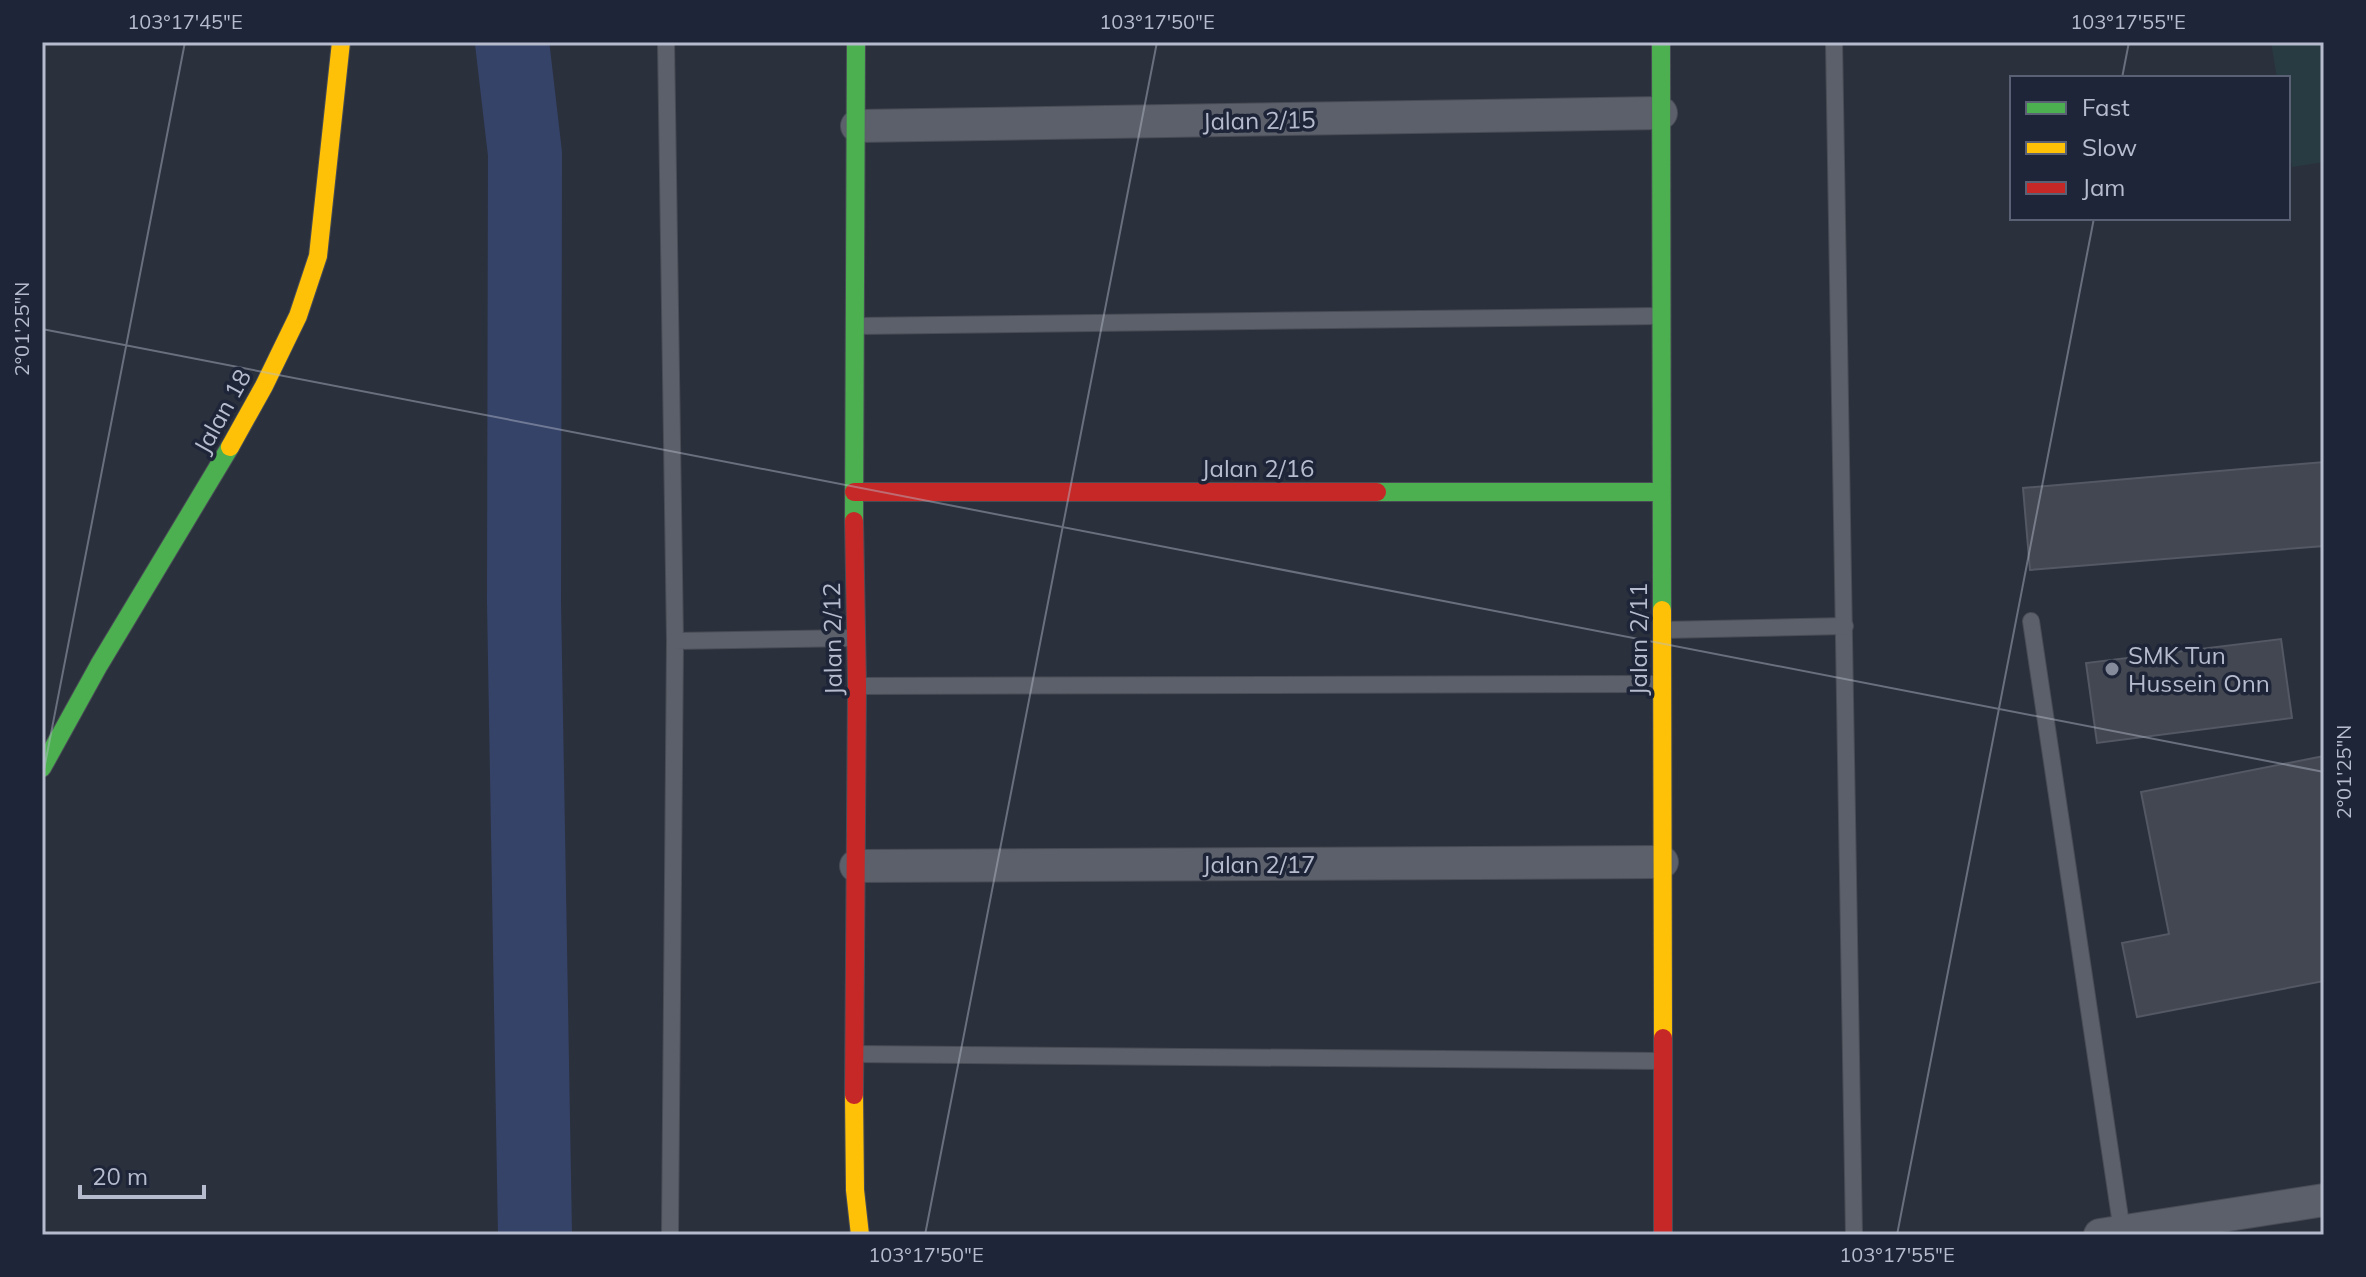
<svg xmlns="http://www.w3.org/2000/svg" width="2366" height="1277" viewBox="0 0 2366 1277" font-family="Mulish,sans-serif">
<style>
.green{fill:#283b43}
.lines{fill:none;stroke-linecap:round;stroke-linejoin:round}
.river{stroke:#364368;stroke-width:74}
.building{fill:#434752;stroke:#535864;stroke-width:2}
.lane-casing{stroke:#484c55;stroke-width:18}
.street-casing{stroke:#484c55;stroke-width:34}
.fast-casing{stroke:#484c55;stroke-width:20}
.slow-casing{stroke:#484c55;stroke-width:20}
.jam-casing{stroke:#484c55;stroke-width:20}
.lane{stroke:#5c606a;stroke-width:16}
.street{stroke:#5c606a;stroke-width:32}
.fast{stroke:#4caf50;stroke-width:18}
.slow{stroke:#ffc107;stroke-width:18}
.jam{stroke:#c62828;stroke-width:18}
.ticks{fill:none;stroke:#b6bccd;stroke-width:2;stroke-opacity:0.45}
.poi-dot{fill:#858b9b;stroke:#1e2538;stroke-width:3}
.labels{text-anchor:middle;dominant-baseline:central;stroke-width:7;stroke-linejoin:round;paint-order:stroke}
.street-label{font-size:24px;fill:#b6bccd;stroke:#1e2538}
.poi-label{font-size:24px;fill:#b6bccd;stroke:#1e2538;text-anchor:start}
.neatline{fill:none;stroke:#b6bccd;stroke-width:3}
.ticks-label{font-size:20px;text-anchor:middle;fill:#b6bccd}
</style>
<rect width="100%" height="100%" fill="#2b303d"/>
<!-- green -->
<path class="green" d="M2271,42H2324V162L2292,167L2288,145V78H2277Z"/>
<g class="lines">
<!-- river -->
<path class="river" d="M512,42L525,154L524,602L535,1235"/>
</g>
<!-- building -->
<g class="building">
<path d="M2324,462V546L2030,570L2023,488Z"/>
<path d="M2281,639L2292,718L2097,743L2086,663Z"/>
<path d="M2324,756V981L2137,1017L2122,943L2169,934L2141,792Z"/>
</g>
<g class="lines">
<!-- lane casing -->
<g class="lane-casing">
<g id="lane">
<path d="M666,42L675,641"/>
<path d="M1834,42L1854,1235"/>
<path d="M858,326L1658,316"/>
<path d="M2031,621L2122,1231"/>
<path d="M1663,630L1845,626"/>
<path d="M858,686L1659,684"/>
<path d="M855,1054L1659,1061"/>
<path d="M670,1235L675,641L855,638"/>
</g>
</g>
<!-- street casing -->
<g class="street-casing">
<g id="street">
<path d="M857,126L1661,113"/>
<path d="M856,866L1662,862"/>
<path d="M2100,1235L2324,1200"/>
</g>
</g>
<!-- fast casing -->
<g class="fast-casing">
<g id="fast">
<path d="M1661,42L1662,610"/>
<path d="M1377,492H1661"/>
<path d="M854,521L856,42"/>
<path d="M42,768L99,665L230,447"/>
</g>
</g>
<!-- slow casing -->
<g class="slow-casing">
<g id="slow">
<path d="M230,447L264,386L298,316L318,256L341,42"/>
<path d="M1662,610L1663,1038"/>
<path d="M854,1095L855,1190L860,1235"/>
</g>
</g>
<!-- jam casing -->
<g class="jam-casing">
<g id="jam">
<path d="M854,492H1377"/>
<path d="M1663,1038V1235"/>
<path d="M854,1095L857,686L854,521"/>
</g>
</g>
<!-- lane -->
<use href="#lane" class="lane"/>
<!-- street -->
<use href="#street" class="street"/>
<!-- fast -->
<use href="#fast" class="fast"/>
<!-- slow -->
<use href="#slow" class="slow"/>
<!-- jam -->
<use href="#jam" class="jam"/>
</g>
<!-- ticks -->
<path class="ticks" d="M2122,78L2129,42M42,329L2324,772M42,780L185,42M925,1235L1157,42M1897,1235L2094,218"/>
<!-- markers -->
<circle class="poi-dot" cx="2112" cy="669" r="8"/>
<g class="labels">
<!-- street labels -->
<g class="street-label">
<text transform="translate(1259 120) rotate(-1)">Jalan 2/15</text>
<text transform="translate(222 411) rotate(-61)">Jalan 18</text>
<text x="1258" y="468">Jalan 2/16</text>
<text transform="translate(832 639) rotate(-91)">Jalan 2/12</text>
<text transform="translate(1638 639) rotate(-90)">Jalan 2/11</text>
<text x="1259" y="864">Jalan 2/17</text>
</g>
<!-- poi labels -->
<g class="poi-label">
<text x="2128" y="655">SMK Tun<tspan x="2128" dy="28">Hussein Onn</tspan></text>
</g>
</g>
<!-- border -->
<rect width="2366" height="1277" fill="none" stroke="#1e2538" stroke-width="88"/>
<!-- legend -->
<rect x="2010" y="76" width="280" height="144" fill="#1e2538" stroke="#5b6174" stroke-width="2"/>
<rect x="2026" y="102" width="40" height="12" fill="#4caf50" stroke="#5b6174" stroke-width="2"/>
<text x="2082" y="116" font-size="24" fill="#b6bccd">Fast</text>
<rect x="2026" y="142" width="40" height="12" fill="#ffc107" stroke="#5b6174" stroke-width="2"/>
<text x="2082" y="156" font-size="24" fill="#b6bccd">Slow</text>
<rect x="2026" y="182" width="40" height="12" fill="#c62828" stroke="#5b6174" stroke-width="2"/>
<text x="2082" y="196" font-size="24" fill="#b6bccd">Jam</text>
<!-- scale -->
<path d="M80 1185v12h124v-12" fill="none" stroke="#b6bccd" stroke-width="4"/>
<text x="92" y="1185" font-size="24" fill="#b6bccd" stroke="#1e2538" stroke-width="6" paint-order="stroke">20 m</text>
<rect x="44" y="44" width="2278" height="1189" class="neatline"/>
<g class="ticks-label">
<text x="185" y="29">103°17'45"E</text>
<text x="1157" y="29">103°17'50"E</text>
<text x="2128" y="29">103°17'55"E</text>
<text transform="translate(22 329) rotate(-90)" y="7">2°01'25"N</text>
<text transform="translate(2344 772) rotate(-90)" y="7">2°01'25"N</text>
<text x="926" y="1262">103°17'50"E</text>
<text x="1897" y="1262">103°17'55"E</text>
</g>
</svg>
